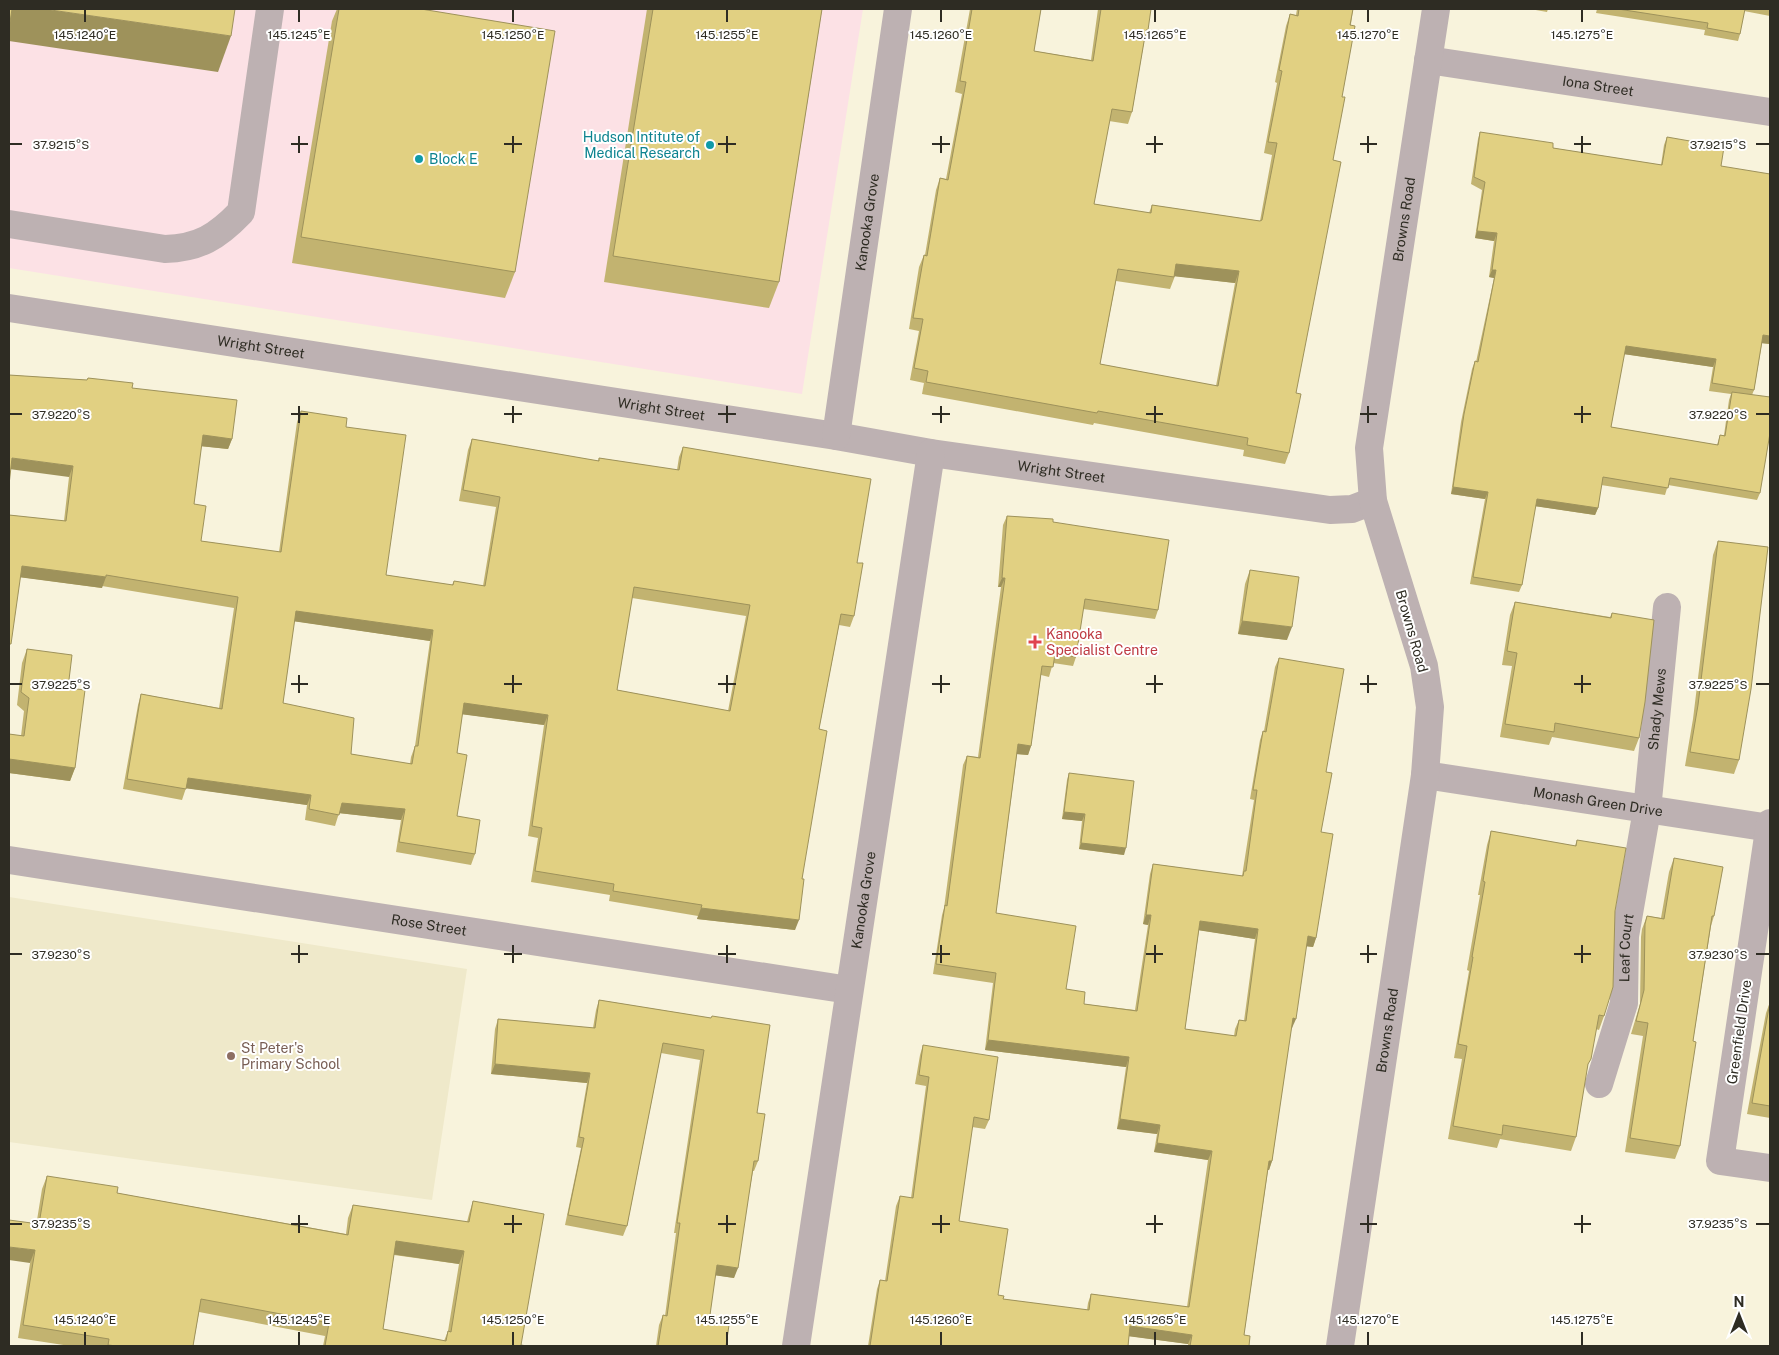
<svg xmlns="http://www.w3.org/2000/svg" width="1779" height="1355" viewBox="0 0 1779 1355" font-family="'Public Sans',sans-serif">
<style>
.built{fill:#efe9ca}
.medical{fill:#fce1e5}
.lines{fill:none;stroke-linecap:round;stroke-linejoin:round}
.minor{stroke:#bdb1b2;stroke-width:28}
.wall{fill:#c2b370;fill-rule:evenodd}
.shaded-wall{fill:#9e925b}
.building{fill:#e1d082;stroke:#9e925b;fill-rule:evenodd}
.ticks{fill:none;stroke:#2e2c23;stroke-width:2}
.culture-dot{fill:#0f9aa8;stroke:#fff;stroke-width:2}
.health-dot{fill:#e0444e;stroke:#fff;stroke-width:2}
.education-dot{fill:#8d6e63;stroke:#fff;stroke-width:2}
.labels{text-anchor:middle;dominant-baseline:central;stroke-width:4;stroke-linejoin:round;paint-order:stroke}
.street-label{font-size:14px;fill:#2e2c23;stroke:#fff}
.culture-label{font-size:14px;fill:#0d838f;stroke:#fff;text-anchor:end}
.health-label{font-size:14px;fill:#be3a42;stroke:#fff;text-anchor:start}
.education-label{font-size:14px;fill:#785e54;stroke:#fff;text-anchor:start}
.ticks-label{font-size:12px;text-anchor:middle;fill:#2e2c23;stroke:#fff;stroke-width:4;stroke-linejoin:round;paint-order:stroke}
</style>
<rect width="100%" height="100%" fill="#f8f3dc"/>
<!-- built -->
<path class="built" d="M9,897L467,969L432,1200L9,1142Z"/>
<!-- medical -->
<path class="medical" d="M9,9H863L802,394L9,268Z"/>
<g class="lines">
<!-- minor -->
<g class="minor">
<path id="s1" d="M1428,60L1770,112"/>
<path d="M9,224L165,249C199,248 217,237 241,212L270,9"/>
<path id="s2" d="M9,308L836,436L931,453L1330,510L1352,509L1373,501"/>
<path id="s3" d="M836,436L898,9"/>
<path id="s4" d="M1425,775L1770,828"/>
<path d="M1770,823L1720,1161L1770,1168"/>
<path id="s5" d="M9,860L849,990"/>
<path id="s6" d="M1599,1084L1624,1003L1625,936L1647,810L1667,607"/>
<path id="s7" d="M796,1346L931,453"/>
<path id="s8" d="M1340,1346L1425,775L1430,707L1424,666L1373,501L1369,448L1436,9"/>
</g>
</g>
<!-- wall -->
<g class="wall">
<path d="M337,9H421L515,272L505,298L292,263L332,21Z"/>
<path d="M647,9H822L779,282L769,308L604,282Z"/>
<path d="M970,9H1041L1034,51L1091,60L1098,9H1151L1144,42L1132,112L1128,124L1109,121L1094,204L1149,213L1152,205L1260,221L1272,155L1264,153L1277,83L1275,82L1286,26L1290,14L1296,15L1297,9H1353L1333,160L1296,393L1289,453L1285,464L1243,456L1244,450L1094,423L1093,425L922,394L924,383L910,380L919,331L909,329L919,267L924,255H925L936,190L940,178L946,179L962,94L955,92ZM1175,276L1235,283L1216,386L1100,364L1116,281L1170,289Z"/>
<path d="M1530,9H1548L1547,12Z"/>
<path d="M1597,9H1770V16L1744,11L1740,34L1738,41L1704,35L1705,30L1596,13Z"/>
<path d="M1480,132L1553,148L1661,165L1664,145L1667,137L1721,166L1770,344L1762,343L1754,390L1752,395L1760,493L1757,500L1668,485L1665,495L1601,485L1598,508L1595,515L1535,506L1522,585L1519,592L1470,584L1485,499L1451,494L1461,422L1472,369L1475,361L1476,362L1494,278L1489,277L1494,241L1475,238L1482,190L1471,184L1478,139ZM1624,354L1713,367L1709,391L1731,394L1729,400L1724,435H1720L1717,445L1611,427Z"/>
<path d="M9,375L87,380L88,378L132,388L232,439L228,449L201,446L194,504L201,541L279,552L297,422L301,411L346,427L386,575L452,585L454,581L483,586L496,507L459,501L468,450L472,439L598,461L599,458L677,470L679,457L683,447L857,563L854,616L850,627L839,625L819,729L802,879L795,930L697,919L698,916L609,901L610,895L531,882L538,838L528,836L544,725L462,714L457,753V816L475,854L471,865L396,852L401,820L339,813L335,826L305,820L307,805L186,788L182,800L123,789L138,705L141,694L219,708L234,608L102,586V588L20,577L9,515L64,521L69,477ZM632,598L746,616L728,711L617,690ZM294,621L430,641L415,746L411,757L410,764L351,754L283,703Z"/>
<path d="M1007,516L1053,522L1158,610L1155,619L1083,609L1076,657L1073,666L1053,663L1049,677L1041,675L1031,746L1028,755L1017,754L996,913L1066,989L1084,1004L1135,1010L1148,925L1143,924L1150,874L1153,864L1242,876L1254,800L1250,799L1260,740L1263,731H1264L1275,667L1279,658L1326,772L1321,832L1316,938L1313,947L1306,946L1292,1028H1291L1272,1161L1269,1170H1268L1244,1335L1249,1346H1188V1344L1129,1336L1128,1346H868L877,1289L880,1280L885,1281L896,1206L900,1196L911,1198L926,1086L915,1084L920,1055L923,1045L989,1120L985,1129L972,1127L959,1221L998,1295L1003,1299L1087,1310L1088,1303L1091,1294L1187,1307L1208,1160L1154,1152L1157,1134L1117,1129L1126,1067L985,1050L993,983L933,974L942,915L944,908L963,765L967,756L978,757L1001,587H998L1003,525ZM1199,930L1255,939L1244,1021L1239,1020L1235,1029L1234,1036L1185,1029Z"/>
<path d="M1718,541L1739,760L1734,774L1685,766L1693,719L1713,555Z"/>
<path d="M1250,570L1287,640L1238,634L1245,584Z"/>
<path d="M1515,602L1610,617L1612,613L1639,738L1634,751L1552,737L1549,745L1500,737L1512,666L1502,665L1510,615Z"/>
<path d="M27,649L68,688L75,768L70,781L9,773V734L21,736L24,711L17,705L22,663Z"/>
<path d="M1069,773L1124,855L1079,849L1082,821L1062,819L1067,780Z"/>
<path d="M1491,831L1575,846L1577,840L1615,911L1604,1016L1599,1030L1596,1029L1587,1069L1576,1137L1571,1151L1500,1139L1497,1148L1448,1139L1462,1059L1454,1058L1469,971L1467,970L1480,895H1478L1487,845Z"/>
<path d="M1674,858L1714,916L1711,926L1693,1041L1680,1146L1675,1159L1625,1152L1643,1036L1631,1034L1640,1004L1641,937L1642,929L1647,916L1661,918L1669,872Z"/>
<path d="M599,1000L711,1018L757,1113L758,1161L754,1171H753L734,1278L715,1275L709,1322L726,1346H656L659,1325L663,1315L665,1316L676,1233H674L700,1060L661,1053L627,1226L623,1236L565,1225L581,1148L576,1147L587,1083L491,1074L495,1029L498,1019L593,1028L596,1010Z"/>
<path d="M1770,1002V1118L1747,1114L1766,1013Z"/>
<path d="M47,1176L117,1193L346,1234L348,1218L353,1205L467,1222L469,1214L473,1201L521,1345L527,1346H323L325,1336L199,1312L193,1346H70L18,1338L42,1189ZM394,1255L459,1264L448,1331L444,1341L383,1329Z"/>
</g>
<!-- shaded-wall -->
<g class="shaded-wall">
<path d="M11,9H44L231,36L218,72L9,41V15Z"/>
<path d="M1146,30H1148L1144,42Z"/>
<path d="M1477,231L1497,233L1494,241L1475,238Z"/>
<path d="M1176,264L1239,271L1235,283L1172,276Z"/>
<path d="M1492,270H1496L1494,278L1489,277Z"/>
<path d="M1763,335L1770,336V344L1760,343Z"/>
<path d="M1626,346L1716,359L1713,367L1623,354Z"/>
<path d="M203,435L232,439L228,449L199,446Z"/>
<path d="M12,458L73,466L69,477L9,469Z"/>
<path d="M1453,487L1488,492L1485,499L1451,494Z"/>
<path d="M1537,499L1598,508L1595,515L1534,506Z"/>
<path d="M22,566L106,577L102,588L18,577Z"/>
<path d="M1002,578H1005L1001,587H998Z"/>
<path d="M296,611L433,630L430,641L292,621Z"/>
<path d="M1242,621L1292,627L1287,640L1238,634Z"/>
<path d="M464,703L548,715L544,725L460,714Z"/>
<path d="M1018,744L1031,746L1028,755L1015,754Z"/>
<path d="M9,759L75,768L70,781L9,773Z"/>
<path d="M188,778L311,795L307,805L184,788Z"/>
<path d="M342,803L405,809L401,820L338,813Z"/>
<path d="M1064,812L1085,814L1082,821L1062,819Z"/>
<path d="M1081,843L1126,848L1124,855L1079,849Z"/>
<path d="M701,908L799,920L795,930L697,919Z"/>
<path d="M1146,915H1151L1148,925L1143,924Z"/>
<path d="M1200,921L1258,929L1255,939L1197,930Z"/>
<path d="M1308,936L1316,938L1313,947L1304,946Z"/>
<path d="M1293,1018L1296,1019L1292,1028H1289Z"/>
<path d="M988,1040L1129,1057L1126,1067L985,1050Z"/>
<path d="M495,1064L590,1073L587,1083L491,1074Z"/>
<path d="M1120,1119L1160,1125L1157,1134L1117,1129Z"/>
<path d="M1157,1143L1212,1151L1208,1160L1154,1152Z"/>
<path d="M1269,1161H1272L1269,1170H1266Z"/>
<path d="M396,1241L464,1251L459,1264L391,1254Z"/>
<path d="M9,1247L35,1250L30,1263L9,1260Z"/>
<path d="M717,1265L738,1268L734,1278L713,1275Z"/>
<path d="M1130,1326L1192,1335L1188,1344L1127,1336Z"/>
</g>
<!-- building -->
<g class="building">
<path d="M9,9H12L9,29Z"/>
<path d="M44,9H235L231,36Z"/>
<path d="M339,9H421L555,31L515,272L301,237Z"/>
<path d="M653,9H822L779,282L613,256Z"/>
<path d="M972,9H1041L1034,51L1093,61L1101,9H1151L1148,30H1146L1132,112L1112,109L1094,204L1151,213L1152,205L1260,221L1262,220L1277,143L1268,142L1282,71L1279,70L1290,14L1298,16L1299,9H1353L1350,25L1355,26L1342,97H1345L1333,160L1341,162L1296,393L1301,394L1289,453L1247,445L1248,438L1098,411L1097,413L926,382L928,371L914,368L923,319L913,318L924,255L927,256L940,178L948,180L966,82L960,81ZM1176,264L1239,271L1218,386L1100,364L1118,269L1174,277Z"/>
<path d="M1618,9H1745L1740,34L1707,28L1708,23Z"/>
<path d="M1480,132L1553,143V148L1662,165L1667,137L1724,147L1721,166L1770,174V336L1763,335L1754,390L1712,383L1716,359L1626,346L1611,427L1718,445L1720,435L1725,436L1732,392L1770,397V433L1760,493L1670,478L1668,488L1603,477L1598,508L1537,499L1522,585L1473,577L1488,492L1453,487L1464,414L1475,361L1478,362L1496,270H1492L1497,233L1477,231L1485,182L1474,177Z"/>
<path d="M9,375L87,380L88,378L133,383L132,388L237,400L232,439L203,435L194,504L206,506L201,541L281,552L301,411L347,418L346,427L406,435L386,575L453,585L454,581L485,586L500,497L463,490L472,439L599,461V458L679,470L683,447L871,479L857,563H863L854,616L841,614L819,729L827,731L802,879H804L799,920L701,908L702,905L613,891L614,884L535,871L542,828L532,826L548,715L464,703L457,753L467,755L457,816L480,820L475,854L399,842L405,809L342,803L339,815L309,809L311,795L188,778L186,789L127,779L141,694L222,709L238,597L106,575V577L22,566L11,644H9V515L66,521L73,466L12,458L9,485ZM634,587L750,605L730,711L617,690ZM296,611L433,630L418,746H415L412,764L351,754L354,718L283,703Z"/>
<path d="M1007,516L1053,519V522L1169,540L1158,610L1085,599L1076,657L1055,654L1053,667L1042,666L1031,746L1018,744L996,913L1076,926L1066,989L1085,992L1084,1004L1137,1011L1151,915H1146L1153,864L1243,876L1244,871H1246L1257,790H1253L1263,731L1266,732L1279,658L1344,669L1326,772L1332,773L1321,832L1333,834L1316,938L1308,936L1296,1019L1293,1018L1272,1161H1269L1244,1335L1250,1336L1249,1346H1190L1192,1335L1130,1326L1128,1346H870L880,1280L887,1281L900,1196L913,1198L929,1077L919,1075L923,1045L998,1057L989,1120L974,1117L959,1221L1008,1229L998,1295L1004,1296L1003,1299L1089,1310L1091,1294L1189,1307L1212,1151L1157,1143L1160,1125L1120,1119L1129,1057L988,1040L996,973L936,964L945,905L947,906L967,756L980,758L1005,578H1002ZM1200,921L1258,929L1246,1021L1239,1020L1236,1036L1185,1029Z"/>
<path d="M1718,541L1768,547L1751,689L1739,760L1690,752L1698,705Z"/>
<path d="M1250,570L1299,577L1292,627L1242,621Z"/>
<path d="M1515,602L1611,618L1612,613L1654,620L1645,702L1639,738L1555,723L1554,732L1505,724L1517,653L1507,651Z"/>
<path d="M27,649L72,655L68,688L85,690L75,768L9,759V734L24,736L29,698L21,692Z"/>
<path d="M1069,773L1134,781L1126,848L1081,843L1085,814L1064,812Z"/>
<path d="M1491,831L1576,846L1577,840L1626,848L1615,911L1613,987L1604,1016L1599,1015L1591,1059L1588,1064L1576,1137L1503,1125L1502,1135L1453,1126L1467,1046L1458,1044L1473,957H1472L1485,882L1483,881Z"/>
<path d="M1674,858L1723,867L1714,916H1712L1693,1041L1696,1042L1680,1146L1630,1138L1648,1023L1636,1021L1644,990L1645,924L1647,916L1664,919Z"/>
<path d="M599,1000L711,1018L712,1016L770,1025L757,1113L765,1114L758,1161H754L738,1268L717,1265L709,1322L729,1325L726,1346H658L663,1315L667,1316L680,1223H677L704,1050L663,1043L627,1226L568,1215L584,1138L579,1137L590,1073L495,1064L498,1019L595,1028Z"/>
<path d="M1770,1002V1106L1752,1103Z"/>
<path d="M47,1176L118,1187L117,1193L348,1235L353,1205L469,1222L473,1201L544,1214L521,1345L527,1346H325L329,1323L201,1299L193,1346H117L108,1345L109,1339L23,1325L35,1250L9,1247V1220L39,1224ZM396,1241L464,1251L451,1332L448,1331L446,1341L383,1329Z"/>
</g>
<!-- ticks -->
<path class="ticks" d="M85,10V22M299,10V22M513,10V22M727,10V22M941,10V22M1155,10V22M1368,10V22M1582,10V22M299,136V153M513,136V153M727,136V153M941,136V153M1155,136V153M1368,136V153M1582,136V153M10,144H22M291,144H308M504,144H522M718,144H736M932,144H950M1146,144H1163M1360,144H1377M1574,144H1591M1756,144H1769M299,406V423M513,406V423M727,406V423M941,406V423M1155,406V423M1368,406V423M1582,406V423M10,414H22M291,414H308M504,414H522M718,414H736M932,414H950M1146,414H1163M1360,414H1377M1574,414H1591M1756,414H1769M299,675V693M513,675V693M727,675V693M941,675V693M1155,675V693M1368,675V693M1582,675V693M10,684H22M291,684H308M504,684H522M718,684H736M932,684H950M1146,684H1163M1360,684H1377M1574,684H1591M1756,684H1769M299,945V963M513,945V963M727,945V963M941,945V963M1155,945V963M1368,945V963M1582,945V963M10,954H22M291,954H308M504,954H522M718,954H736M932,954H950M1146,954H1163M1360,954H1377M1574,954H1591M1756,954H1769M299,1215V1233M513,1215V1233M727,1215V1233M941,1215V1233M1155,1215V1233M1368,1215V1233M1582,1215V1233M10,1224H22M291,1224H308M504,1224H522M718,1224H736M932,1224H950M1146,1224H1163M1360,1224H1377M1574,1224H1591M1756,1224H1769M85,1332V1345M299,1332V1345M513,1332V1345M727,1332V1345M941,1332V1345M1155,1332V1345M1368,1332V1345M1582,1332V1345"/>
<!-- markers -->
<g class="culture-dot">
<circle cx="710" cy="145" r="5"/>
<circle cx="419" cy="159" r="5"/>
</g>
<path class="health-dot" d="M1032.5 634.5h5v5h5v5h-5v5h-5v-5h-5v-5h5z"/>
<circle class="education-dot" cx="231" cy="1056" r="5"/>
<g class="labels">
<!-- street labels -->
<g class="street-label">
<text stroke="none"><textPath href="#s1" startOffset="172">Iona Street</textPath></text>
<text stroke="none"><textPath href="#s8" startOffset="1144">Browns Road</textPath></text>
<text stroke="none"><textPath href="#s3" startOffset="216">Kanooka Grove</textPath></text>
<text stroke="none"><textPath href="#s2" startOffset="255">Wright Street</textPath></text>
<text stroke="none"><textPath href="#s2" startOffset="660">Wright Street</textPath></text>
<text stroke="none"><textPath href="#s2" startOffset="1065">Wright Street</textPath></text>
<text transform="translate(1412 631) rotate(74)">Browns Road</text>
<text stroke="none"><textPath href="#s6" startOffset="381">Shady Mews</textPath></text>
<text stroke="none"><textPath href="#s4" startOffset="175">Monash Green Drive</textPath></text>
<text stroke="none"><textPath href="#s7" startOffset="451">Kanooka Grove</textPath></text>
<text stroke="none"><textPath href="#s5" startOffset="425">Rose Street</textPath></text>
<text stroke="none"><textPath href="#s6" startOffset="140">Leaf Court</textPath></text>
<text stroke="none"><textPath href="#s8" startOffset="319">Browns Road</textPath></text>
<text transform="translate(1739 1032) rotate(-82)">Greenfield Drive</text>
</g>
<!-- culture labels -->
<g class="culture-label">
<text x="700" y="137">Hudson Intitute of<tspan x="700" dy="16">Medical Research</tspan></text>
<text x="429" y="159" text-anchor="start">Block E</text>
</g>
<!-- health labels -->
<g class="health-label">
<text x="1046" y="634">Kanooka<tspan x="1046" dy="16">Specialist Centre</tspan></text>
</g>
<!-- education labels -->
<g class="education-label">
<text x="241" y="1048">St Peter's<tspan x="241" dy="16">Primary School</tspan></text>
</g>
</g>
<g class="ticks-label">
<text x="85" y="39">145.1240°E</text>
<text x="299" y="39">145.1245°E</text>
<text x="513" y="39">145.1250°E</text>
<text x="727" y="39">145.1255°E</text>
<text x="941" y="39">145.1260°E</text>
<text x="1155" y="39">145.1265°E</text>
<text x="1368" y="39">145.1270°E</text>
<text x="1582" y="39">145.1275°E</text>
<text x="61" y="149">37.9215°S</text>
<text x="1718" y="149">37.9215°S</text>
<text x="61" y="419">37.9220°S</text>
<text x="1718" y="419">37.9220°S</text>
<text x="61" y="689">37.9225°S</text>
<text x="1718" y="689">37.9225°S</text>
<text x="61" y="959">37.9230°S</text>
<text x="1718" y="959">37.9230°S</text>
<text x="61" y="1228">37.9235°S</text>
<text x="1718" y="1228">37.9235°S</text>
<text x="85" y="1324">145.1240°E</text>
<text x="299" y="1324">145.1245°E</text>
<text x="513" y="1324">145.1250°E</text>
<text x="727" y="1324">145.1255°E</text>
<text x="941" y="1324">145.1260°E</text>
<text x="1155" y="1324">145.1265°E</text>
<text x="1368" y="1324">145.1270°E</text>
<text x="1582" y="1324">145.1275°E</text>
</g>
<!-- border -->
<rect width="1779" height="1355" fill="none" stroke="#2e2c23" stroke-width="20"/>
<!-- north arrow -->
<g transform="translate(1739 1315)" stroke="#ffffff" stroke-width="4" paint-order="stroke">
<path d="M0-4L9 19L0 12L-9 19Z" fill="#2e2c23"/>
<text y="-8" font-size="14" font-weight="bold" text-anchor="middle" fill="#2e2c23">N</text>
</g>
</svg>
